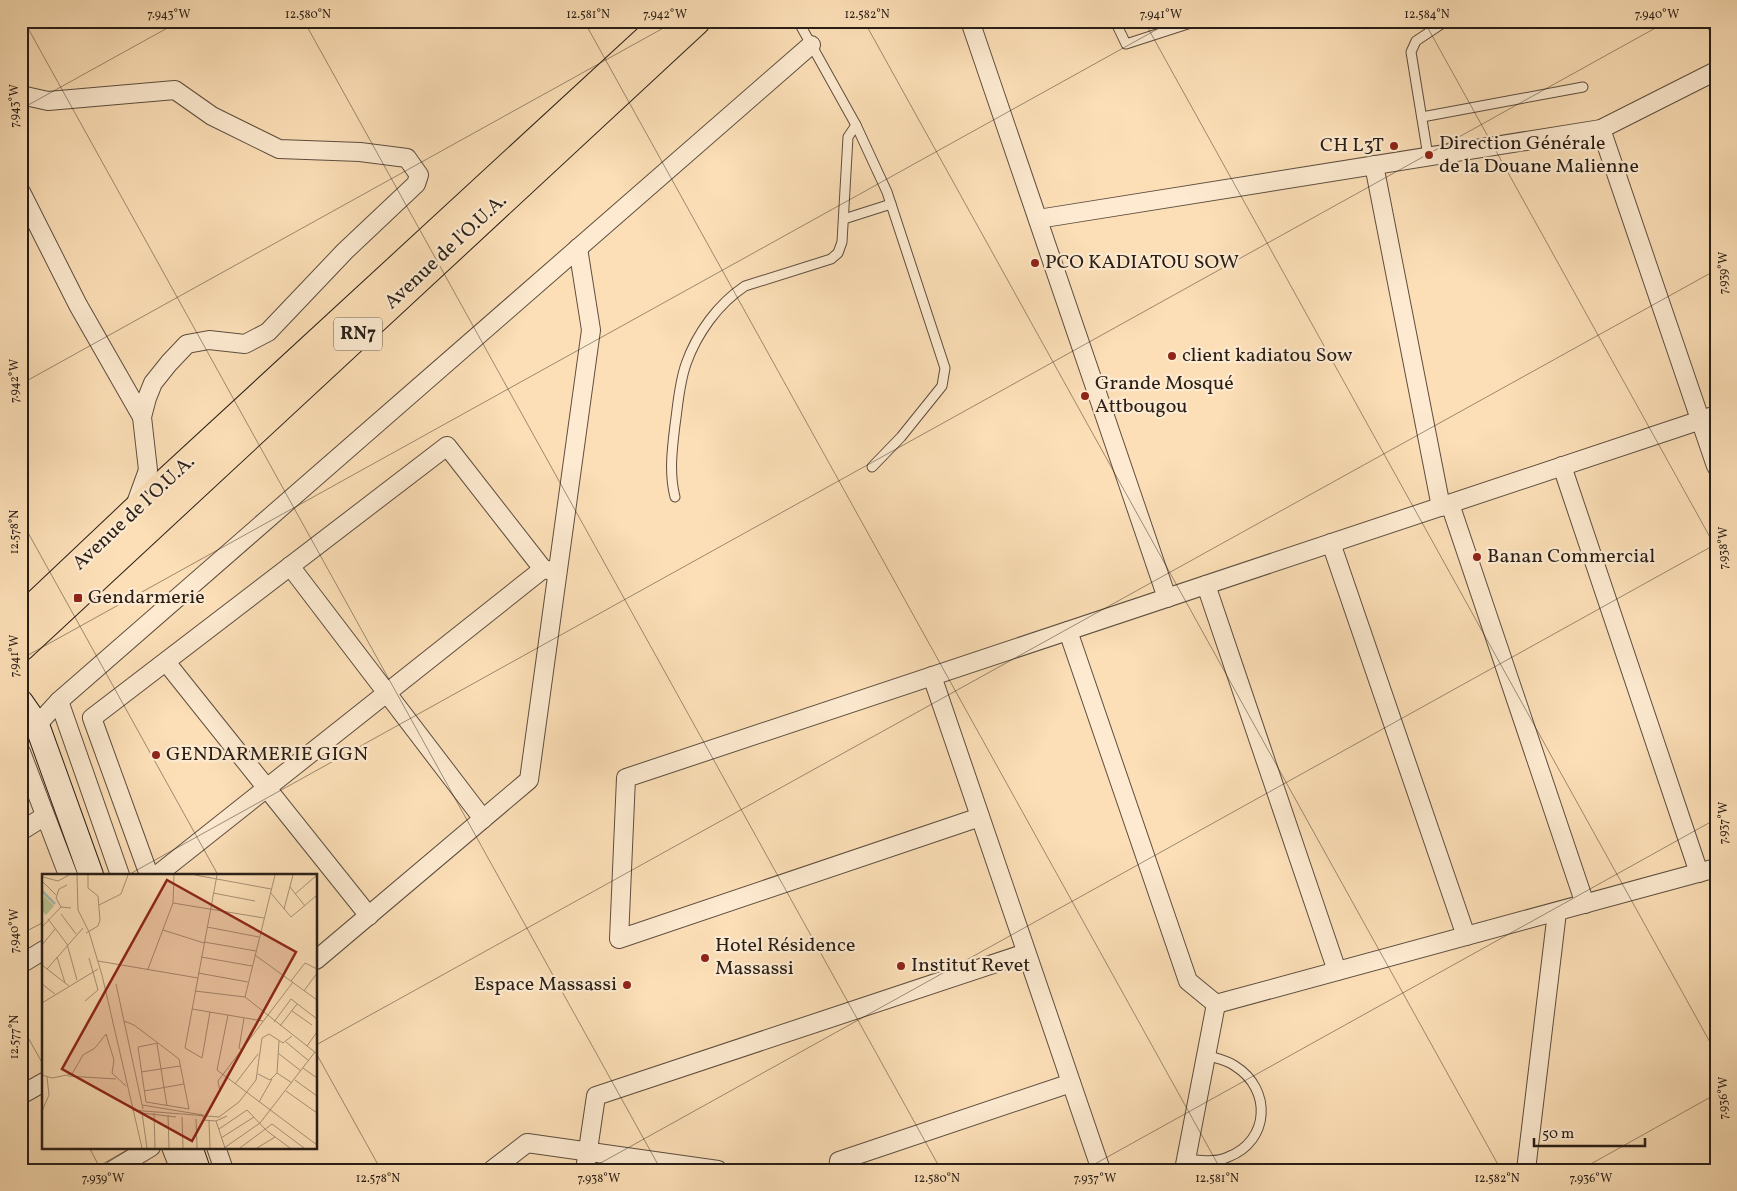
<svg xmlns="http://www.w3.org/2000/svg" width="1737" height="1191" viewBox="0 0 1737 1191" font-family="Vollkorn,serif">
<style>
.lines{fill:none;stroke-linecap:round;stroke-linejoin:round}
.lane-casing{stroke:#5d4e3f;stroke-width:11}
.street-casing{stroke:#5d4e3f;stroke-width:20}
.secondary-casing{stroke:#281e17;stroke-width:26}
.highway-casing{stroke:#281e17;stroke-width:30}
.lane{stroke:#fdead0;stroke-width:9}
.street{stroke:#fdead0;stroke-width:18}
.secondary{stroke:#fdead0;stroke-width:24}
.highway{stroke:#fcdfb7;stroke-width:28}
.ticks{fill:none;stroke:#281e17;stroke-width:1;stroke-opacity:0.45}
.poi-dot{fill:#8f2418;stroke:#fdead0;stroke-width:2}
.labels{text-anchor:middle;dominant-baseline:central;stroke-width:4.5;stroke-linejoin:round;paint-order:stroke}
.shield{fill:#fdead0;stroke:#685b4e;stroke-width:1}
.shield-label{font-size:19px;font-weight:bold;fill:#281e17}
.poi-label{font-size:20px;fill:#281e17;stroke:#fdead0;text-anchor:start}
.street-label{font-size:20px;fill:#281e17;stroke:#fdead0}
.inset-river{fill:none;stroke:#9fbcb2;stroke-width:2.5}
.inset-road{fill:none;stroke:#a79277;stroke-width:1}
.view{fill:#8f2418;fill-opacity:0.15;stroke:#8f2418;stroke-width:2.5}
.inset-edge{fill:none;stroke:#281e17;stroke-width:2.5}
.neatline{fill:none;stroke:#281e17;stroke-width:2}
.ticks-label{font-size:12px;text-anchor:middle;fill:#281e17}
</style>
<rect width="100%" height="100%" fill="#fcdfb7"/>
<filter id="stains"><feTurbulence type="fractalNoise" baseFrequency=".004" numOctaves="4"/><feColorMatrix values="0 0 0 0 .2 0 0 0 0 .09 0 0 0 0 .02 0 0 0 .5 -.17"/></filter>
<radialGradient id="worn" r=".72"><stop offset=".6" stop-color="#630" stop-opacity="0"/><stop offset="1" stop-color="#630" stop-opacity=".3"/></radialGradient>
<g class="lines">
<!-- lane casing -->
<g class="lane-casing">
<g id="lane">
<path d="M798,21L856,125L887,192L945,368L942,386L901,437L872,467"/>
<path d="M1115,21L1126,44L1197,21"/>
<path d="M1422,117L1583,87"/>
<path d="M1428,156L1411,52L1416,41L1446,21"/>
<path d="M844,219L891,204"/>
<path d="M675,497C669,473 672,450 675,425C678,405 679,384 686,364C697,333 718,304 745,286L831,259L838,253L842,242L848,137L856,125"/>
<path d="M1186,1159C1200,1160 1215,1163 1228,1157C1270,1141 1272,1089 1235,1066C1227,1060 1215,1058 1206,1055"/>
</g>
</g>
<!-- street casing -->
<g class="street-casing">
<g id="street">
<path d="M970,21L1167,598"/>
<path d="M21,95L48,101L175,90L212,116L279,149L360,152L407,158L419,175L416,184L345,251L268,332L245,344L209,340L187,344L169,363L153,383L147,398L142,417L148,470L135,506"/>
<path d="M1601,129L1716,466"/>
<path d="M1374,165L1441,507"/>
<path d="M21,192L78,305L142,417"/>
<path d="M1038,219L1601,129L1716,71"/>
<path d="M1562,466L1699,873"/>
<path d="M1450,504L1585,904"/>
<path d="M1331,543L1466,936"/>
<path d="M290,566L483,819"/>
<path d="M1206,585L1337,971"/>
<path d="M1068,631L1188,981L1216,1004"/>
<path d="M166,662L369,916"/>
<path d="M932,676L1101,1170"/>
<path d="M59,701L120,875"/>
<path d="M37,725L59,701L811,45"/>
<path d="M21,752L68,875"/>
<path d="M980,817L619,939L626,778L1716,415"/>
<path d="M21,831L45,816"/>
<path d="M149,875L92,718L447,446L543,569L557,572"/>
<path d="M157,875L543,569"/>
<path d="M316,960L529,780L591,330L578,248"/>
<path d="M21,964L44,950"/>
<path d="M1216,1004L1716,868"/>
<path d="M21,1095L44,1082"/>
<path d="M171,1147L180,1170"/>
<path d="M216,1147L224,1170"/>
<path d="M113,1170L151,1147"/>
<path d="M492,1170L527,1143L718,1170"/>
<path d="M585,1170L596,1096L1026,953"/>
<path d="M838,1170L839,1161L1071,1083"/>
<path d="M1184,1170L1216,1004"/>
<path d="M1526,1170L1557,912"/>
</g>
</g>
<!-- secondary casing -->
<g class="secondary-casing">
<g id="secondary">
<path d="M21,702L37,725L91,875"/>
<path d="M190,1147L198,1170"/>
</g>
</g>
<!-- highway casing -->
<g class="highway-casing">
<g id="highway">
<path d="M21,619L133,513L667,21"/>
<path d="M21,647L696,21"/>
</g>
</g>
<!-- lane -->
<use href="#lane" class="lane"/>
<!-- street -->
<use href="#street" class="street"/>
<!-- secondary -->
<use href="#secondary" class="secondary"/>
<!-- highway -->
<use href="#highway" class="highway"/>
</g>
<!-- ticks -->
<path class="ticks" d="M24,21L661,1170M304,21L941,1170M584,21L1221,1170M864,21L1501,1170M1144,21L1716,1053M1424,21L1716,548M1704,21L1716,43M21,109L180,21M21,384L676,21M21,520L218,875M21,659L1172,21M128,875L1668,21M21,934L44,922M21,1025L44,1066M316,1045L1716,270M316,1053L381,1170M89,1147L101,1170M92,1170L132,1147M588,1170L1716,544M1084,1170L1716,819M1580,1170L1716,1094"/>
<!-- markers -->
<g class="poi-dot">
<circle cx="1394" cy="146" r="5"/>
<circle cx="1429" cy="155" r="5"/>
<circle cx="1035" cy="263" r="5"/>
<circle cx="1172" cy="356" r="5"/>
<circle cx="1085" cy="396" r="5"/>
<circle cx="1477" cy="557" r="5"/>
<rect x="73" y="593" width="10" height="10" rx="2.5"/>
<circle cx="156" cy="755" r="5"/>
<circle cx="705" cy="958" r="5"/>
<circle cx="901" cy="966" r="5"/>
<circle cx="627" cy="985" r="5"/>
</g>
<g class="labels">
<!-- shield labels -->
<rect class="shield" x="334" y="317.5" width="48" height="33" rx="4"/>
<g class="shield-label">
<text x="358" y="334">RN7</text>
</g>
<!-- poi labels -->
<g class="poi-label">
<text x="1439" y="144">Direction Générale<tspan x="1439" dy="23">de la Douane Malienne</tspan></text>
<text x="1384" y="146" text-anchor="end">CH L3T</text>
<text x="1045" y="263">PCO KADIATOU SOW</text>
<text x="1182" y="356">client kadiatou Sow</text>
<text x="1095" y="384">Grande Mosqué<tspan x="1095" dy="23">Attbougou</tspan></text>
<text x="1487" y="557">Banan Commercial</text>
<text x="88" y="598">Gendarmerie</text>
<text x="166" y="755">GENDARMERIE GIGN</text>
<text x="715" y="946">Hotel Résidence<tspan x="715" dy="23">Massassi</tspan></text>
<text x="911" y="966">Institut Revet</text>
<text x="617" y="985" text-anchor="end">Espace Massassi</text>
</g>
<!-- street labels -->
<g class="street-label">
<text transform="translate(446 252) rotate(-43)">Avenue de l'O.U.A.</text>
<text transform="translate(134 513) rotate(-43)">Avenue de l'O.U.A.</text>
</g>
</g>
<!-- overview -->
<g transform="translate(42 874)">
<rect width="275" height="275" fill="#fcdfb7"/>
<path d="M2,22L12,32L4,41L0,37Z" fill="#b9c393"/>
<path class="inset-river" d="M0,17L13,30"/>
<path class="inset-road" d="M35,1L36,36L47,58L60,101L100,274M153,1L229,15M1,3L16,7L27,1M0,7L14,21M25,11L17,15L14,24L19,33L29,34M248,13L263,32M228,18L249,43L274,22M171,19L213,27M253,20L275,1M131,29L222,44M57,31L79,20L86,1M242,35L251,1M19,40L34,60M6,45L25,70L35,106M0,53L19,33M165,53L217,63M121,56L162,69M44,59L56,52L58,46L56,22L46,14V1M162,68L214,77M0,71L13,55M213,81L275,126M15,83L23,109M159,83L210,92M56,87L156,104M0,91L27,112M5,95L41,54M106,95L131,29L132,1M156,99L206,108M249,107L263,89L275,95M0,110L13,120M74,110L101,235M153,117L203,123M262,117L275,99M203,123L233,1M203,123L274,179M43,127L56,116L47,84M0,129L56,95M150,135L221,147M250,137L270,151M168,138L160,184L143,174L175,1M186,141L175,196L275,271M82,147L92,151L116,169L137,185L147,235L104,228L96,173L116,169M232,148L249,125L275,145M238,152L255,130M244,168L267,187M115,170L125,232M265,172L275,158M200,176L197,174L202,144M236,179L259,197M261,194L275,204M99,198L138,192M235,199L237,167M216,200L228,206L235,199L250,209M0,201L10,204L30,200L41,181L53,174L64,160L72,186L70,199L84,212M26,202L74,205M253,206L275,222M193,210L216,180M102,217L142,210M244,217L275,239M178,218L176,207L251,108M217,228L230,205M100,231L161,241V244M90,236L177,243L197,228L214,206L220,164L227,160L241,169L250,162M0,237L7,221L5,203M112,239L113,274M126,241L127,274M140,243L141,274M154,245L155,274M161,246L174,247L185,242M167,247L168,274M174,247L183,274M177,255L205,236L225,257L248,274M179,264L212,243M105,274L100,239L134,243M182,274L218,249L273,178M198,274L230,250L262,274M215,274L233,263"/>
<path class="view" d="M125,6L254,78L150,267L20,195Z"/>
<rect width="275" height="275" class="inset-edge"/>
</g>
<!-- margin -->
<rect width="1737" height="1191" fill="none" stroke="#fcdfb7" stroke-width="55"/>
<!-- scale -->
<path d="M1534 1138v8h111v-8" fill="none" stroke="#281e17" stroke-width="2.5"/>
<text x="1542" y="1138" font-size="15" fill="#281e17" stroke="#fdead0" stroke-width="4" paint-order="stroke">50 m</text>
<rect x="28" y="28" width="1682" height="1136" class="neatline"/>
<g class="ticks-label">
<text x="169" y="18">7.943°W</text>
<text x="308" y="18">12.580°N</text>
<text x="588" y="18">12.581°N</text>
<text x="665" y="18">7.942°W</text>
<text x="867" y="18">12.582°N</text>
<text x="1161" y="18">7.941°W</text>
<text x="1427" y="18">12.584°N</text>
<text x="1657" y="18">7.940°W</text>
<text transform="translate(14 106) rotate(-90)" y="4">7.943°W</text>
<text transform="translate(1723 273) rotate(-90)" y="4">7.939°W</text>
<text transform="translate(14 381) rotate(-90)" y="4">7.942°W</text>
<text transform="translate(14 532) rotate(-90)" y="4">12.578°N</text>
<text transform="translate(1723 548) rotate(-90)" y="4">7.938°W</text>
<text transform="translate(14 656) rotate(-90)" y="4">7.941°W</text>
<text transform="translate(1723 823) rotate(-90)" y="4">7.937°W</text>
<text transform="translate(14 931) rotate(-90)" y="4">7.940°W</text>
<text transform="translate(14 1037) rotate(-90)" y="4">12.577°N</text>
<text transform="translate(1723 1098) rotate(-90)" y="4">7.936°W</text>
<text x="103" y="1182">7.939°W</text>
<text x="378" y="1182">12.578°N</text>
<text x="599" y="1182">7.938°W</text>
<text x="937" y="1182">12.580°N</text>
<text x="1095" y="1182">7.937°W</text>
<text x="1217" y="1182">12.581°N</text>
<text x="1497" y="1182">12.582°N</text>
<text x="1591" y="1182">7.936°W</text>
</g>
<rect width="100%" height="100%" filter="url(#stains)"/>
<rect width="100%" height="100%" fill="url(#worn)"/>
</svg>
